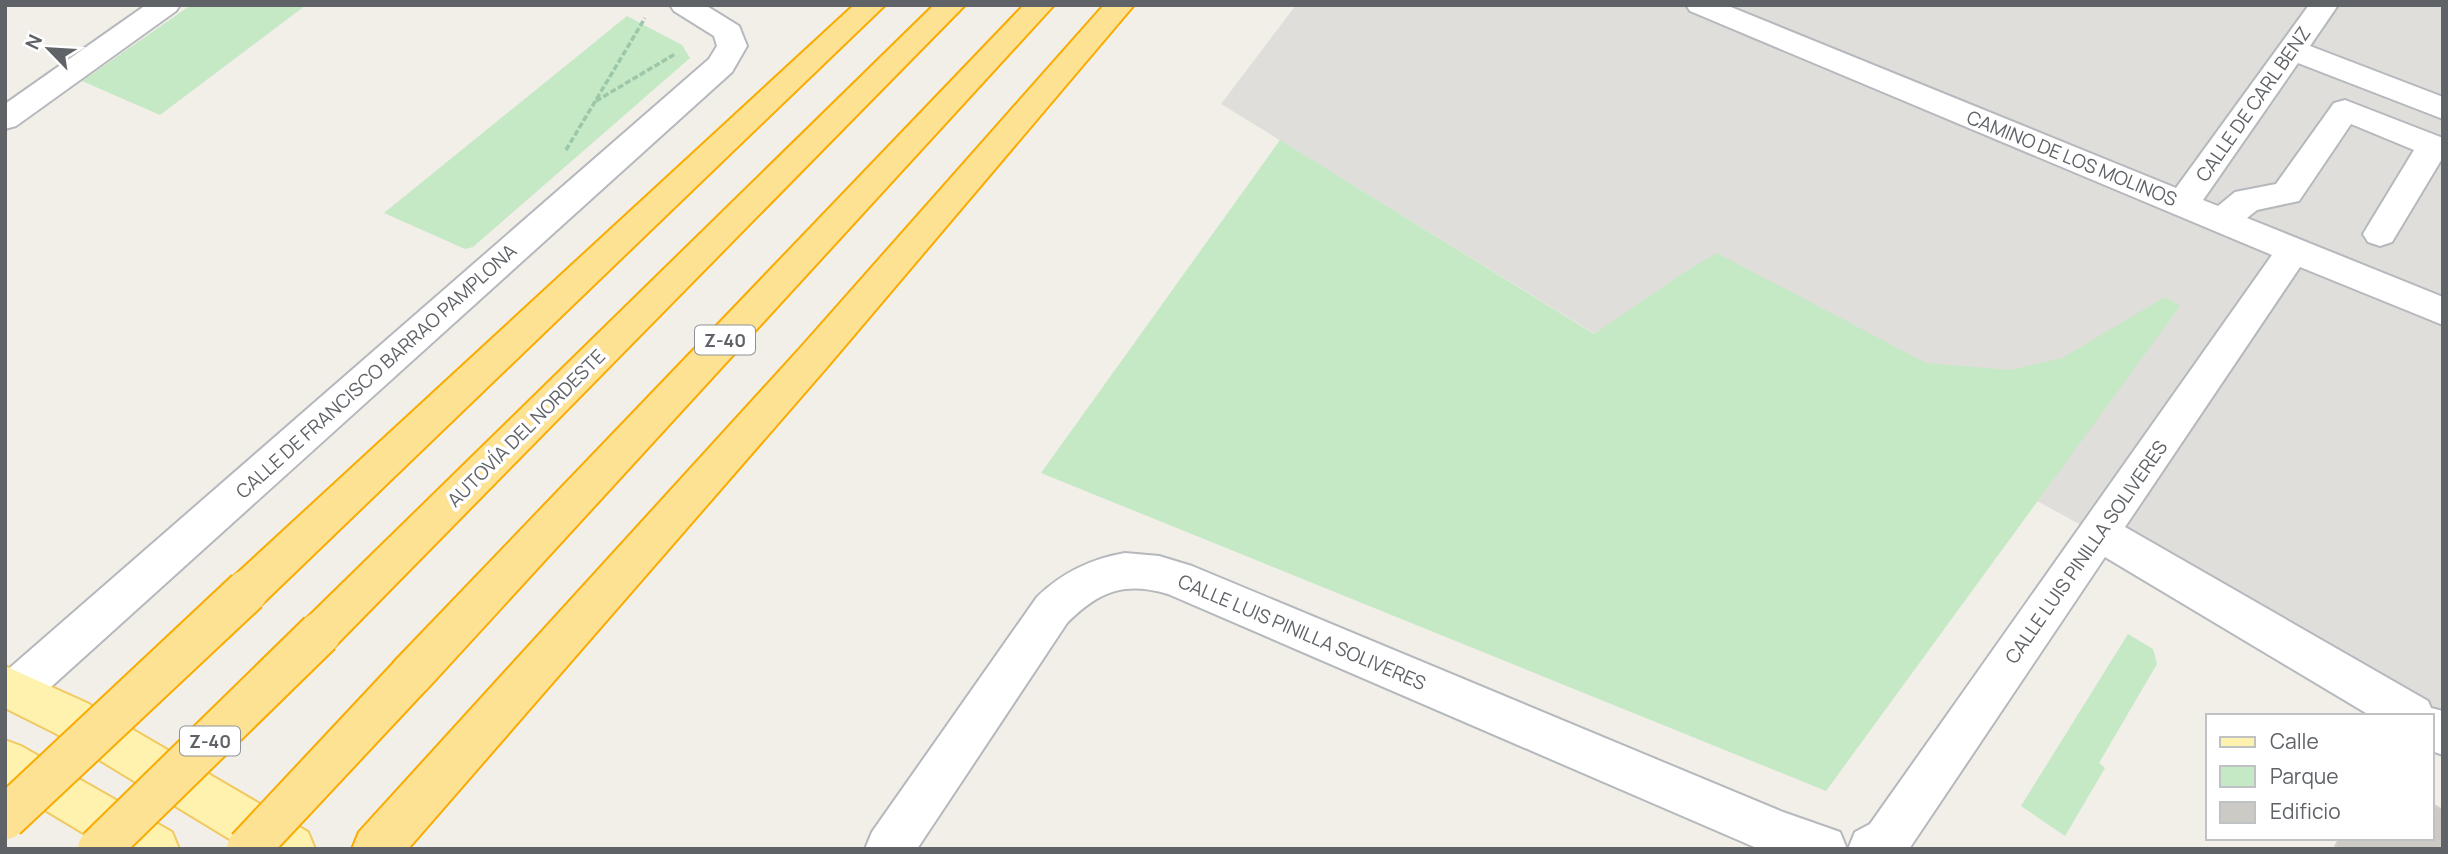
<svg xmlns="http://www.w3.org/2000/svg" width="2448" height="854" viewBox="0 0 2448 854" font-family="Manrope,sans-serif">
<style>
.industrial{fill:#e0deda}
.green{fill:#c5e8c5}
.building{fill:#cccac5;stroke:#d6d1c6;stroke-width:2}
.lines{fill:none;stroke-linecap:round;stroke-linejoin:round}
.minor-casing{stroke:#b5b8bc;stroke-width:4}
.major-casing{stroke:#f2c960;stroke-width:4}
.highway-casing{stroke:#f9ab00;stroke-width:4}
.path{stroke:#9cc7a9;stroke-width:3.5;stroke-dasharray:6 2.5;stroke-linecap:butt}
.minor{fill:#fff;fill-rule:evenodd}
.major{fill:#fff2af;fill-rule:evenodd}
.highway{fill:#fde293;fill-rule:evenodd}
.highway-bridge-casing{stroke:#f9ab00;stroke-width:46;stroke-linecap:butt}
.highway-bridge{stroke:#fde293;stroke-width:42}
.labels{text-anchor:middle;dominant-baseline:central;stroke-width:7;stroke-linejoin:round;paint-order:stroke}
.shield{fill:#fff;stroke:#8f9295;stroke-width:2}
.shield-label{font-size:18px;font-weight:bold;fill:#5f6368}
.street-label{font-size:19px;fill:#5f6368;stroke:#fff}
</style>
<rect width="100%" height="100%" fill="#f1efe8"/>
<!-- industrial -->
<path class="industrial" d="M1296,5H2443V734L2432,716L2037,501L1595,334L1221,104Z"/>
<!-- green -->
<g class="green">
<path d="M191,5H306L160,115L82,81Z"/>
<path d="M627,16L682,45L690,58L473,247L465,249L384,213Z"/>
<path d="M1280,140L1594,334L1683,273L1717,253L1926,363L2011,370L2062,358L2165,297L2180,306L1826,791L1041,473Z"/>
<path d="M2128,634L2153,649L2157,664L2099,763L2105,768L2065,836L2021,806Z"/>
</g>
<!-- building -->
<path class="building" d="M2432,804L2443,810V849H2334L2339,838H2432Z"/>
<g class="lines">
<!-- minor casing -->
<g class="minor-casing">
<g id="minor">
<path d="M146,5H180L176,11L16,126L5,129V104Z"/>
<path d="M670,5H705L739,26L747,46L732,72L31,705L15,711L5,707V672L709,59L717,46L714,36L674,11Z"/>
<path d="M1686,5H1726L2176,188L2309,5H2338L2310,46L2443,97V119L2298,63L2203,200L2218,206L2235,192L2276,184L2334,103L2345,100L2443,138V157L2392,242L2380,246L2368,242L2363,234L2414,150L2351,124L2299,201L2257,210L2247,218L2443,297V325L2300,267L2125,527L2428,701L2431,708L2443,711V755L2432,751V716H2371L2105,557L1909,849H1848L1855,832L1870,824L2272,255L1690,11Z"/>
<path d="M1125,553L1159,556L1192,566L1783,812L1840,832L1847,849H1759L1168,594C1124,581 1099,591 1067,623L917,849H865L872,832L1037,597C1062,573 1090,559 1125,553Z"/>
</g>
</g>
<!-- major casing -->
<g class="major-casing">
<g id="major">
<path d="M5,666L87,703L308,832L315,849H246L55,733L5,708Z"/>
<path d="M5,740L21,746L172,832L179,849H110L5,786Z"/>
</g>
</g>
<!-- highway casing -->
<g class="highway-casing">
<g id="highway">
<path d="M854,5H885L262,604L247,609L232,604L226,591L232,578Z"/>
<path d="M934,5H965L335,646L320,652L305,646L298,633L305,620Z"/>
<path d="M1024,5H1054L426,690L410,696L394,690L388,676L394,662Z"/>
<path d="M1104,5H1134L828,366L408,849H352L359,832L802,346Z"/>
</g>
</g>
<!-- path -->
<g class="path">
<path d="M596,101L675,54"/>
<path d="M566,150L645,18"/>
</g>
<!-- minor -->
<use href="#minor" class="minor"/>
<!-- major -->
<use href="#major" class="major"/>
<!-- highway -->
<use href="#highway" class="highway"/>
<!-- highway-bridge casing -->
<g class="highway-bridge-casing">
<g id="highway-bridge">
<path d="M5,818L247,591"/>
<path d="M99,849L320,633"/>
<path d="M248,849L410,676"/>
</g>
</g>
<!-- highway-bridge -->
<use href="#highway-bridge" class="highway-bridge"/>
</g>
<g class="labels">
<!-- shield labels -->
<g class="shield">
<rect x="695" y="325.5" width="60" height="29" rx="5"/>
<rect x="180" y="726.5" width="60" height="29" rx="5"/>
</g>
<g class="shield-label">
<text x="725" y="340">Z-40</text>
<text x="210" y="741">Z-40</text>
</g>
<!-- street labels -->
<g class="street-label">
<text transform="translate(2253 104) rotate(-55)">CALLE DE CARL BENZ</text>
<text transform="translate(2072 158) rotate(22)">CAMINO DE LOS MOLINOS</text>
<text transform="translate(376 371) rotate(-42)">CALLE DE FRANCISCO BARRAO PAMPLONA</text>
<text transform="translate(526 428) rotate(-45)">AUTOVÍA DEL NORDESTE</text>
<text transform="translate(2086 552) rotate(-55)">CALLE LUIS PINILLA SOLIVERES</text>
<text transform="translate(1302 632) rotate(23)">CALLE LUIS PINILLA SOLIVERES</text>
</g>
</g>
<!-- border -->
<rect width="2448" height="854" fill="none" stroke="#5f6368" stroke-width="14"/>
<!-- legend -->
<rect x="2206" y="714" width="228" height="126" fill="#ffffff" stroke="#bfc1c3" stroke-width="2"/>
<rect x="2220" y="737" width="35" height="10" fill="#fff2af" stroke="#bfc1c3" stroke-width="2"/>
<text x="2270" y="749" font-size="21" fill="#5f6368">Calle</text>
<rect x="2220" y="766" width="35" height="21" fill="#c5e8c5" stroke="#bfc1c3" stroke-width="2"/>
<text x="2270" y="784" font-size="21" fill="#5f6368">Parque</text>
<rect x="2220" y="802" width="35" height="21" fill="#cccac5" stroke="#bfc1c3" stroke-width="2"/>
<text x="2270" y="819" font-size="21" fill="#5f6368">Edificio</text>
<!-- north arrow -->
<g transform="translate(49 49) rotate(295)" stroke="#ffffff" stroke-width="5" paint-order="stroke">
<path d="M0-5L12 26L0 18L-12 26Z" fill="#5f6368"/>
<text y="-10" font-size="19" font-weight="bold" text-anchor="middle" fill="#5f6368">N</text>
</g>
</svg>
